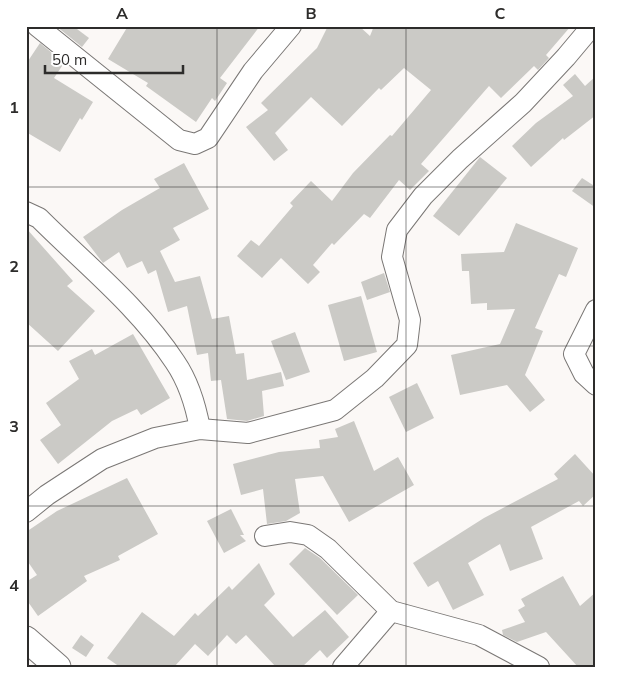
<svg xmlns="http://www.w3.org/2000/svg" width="622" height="693" viewBox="0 0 622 693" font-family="Mulish,sans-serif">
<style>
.building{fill:#cbcac6}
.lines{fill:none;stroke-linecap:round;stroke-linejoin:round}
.minor-casing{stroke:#7a7775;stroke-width:22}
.tertiary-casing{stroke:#7a7775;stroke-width:27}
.minor{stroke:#fff;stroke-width:20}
.tertiary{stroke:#fff;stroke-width:25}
.grid{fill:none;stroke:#2d2c2b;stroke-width:1;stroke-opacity:0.55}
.neatline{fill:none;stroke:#2d2c2b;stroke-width:2}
.grid-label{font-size:16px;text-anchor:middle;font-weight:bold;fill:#2d2c2b}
</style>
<rect width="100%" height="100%" fill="#fbf8f6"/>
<!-- building -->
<g class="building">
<path d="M56,26H73L89,38L82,47Z"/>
<path d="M128,26H260L220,78L227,83L215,101L212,98L196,122L146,86L148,83L108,59Z"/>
<path d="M328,26H359L370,36L374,26H571L546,55L549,58L538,70L534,66L501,98L489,86L421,164L429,171L410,190L399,180L370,218L364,214L334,245L332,243L313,265L320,272L308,284L281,258L262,278L237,256L251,240L259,246L293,206L290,203L311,181L332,201L353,173L390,135L392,136L431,90L404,68L381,90L379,88L342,126L311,97L275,133L288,150L274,161L246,127L268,110L261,103L317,48Z"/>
<path d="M40,43L64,63L54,78L93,102L82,120L80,118L60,152L26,132V64Z"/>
<path d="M575,74L585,86L596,76V115L564,140L563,138L531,167L512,146L536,123L573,96L563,85Z"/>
<path d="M480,157L507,178L459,236L433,216Z"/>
<path d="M184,163L209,209L173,228L180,240L160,251L175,282L200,276L212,319L229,316L236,354L244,353L247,380L281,372L284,386L262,391L264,416L247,421L227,419L221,380L211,381L208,353L197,355L187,306L168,312L156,270L148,274L142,261L127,268L119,252L103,263L83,237L122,210L160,188L154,179Z"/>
<path d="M582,178L596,187V208L572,191Z"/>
<path d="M516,223L578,248L566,277L559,274L535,328L543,331L525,375L545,400L530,412L507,385L460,395L451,355L500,344L515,309L487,310V303L471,304L469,271H462L461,254L504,252Z"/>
<path d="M26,228L73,281L67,286L95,311L58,351L26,322Z"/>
<path d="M384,273L390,292L367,300L361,282Z"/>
<path d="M361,296L377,352L344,361L328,305Z"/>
<path d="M295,332L310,372L286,380L271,341Z"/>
<path d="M133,334L170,398L141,415L137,409L112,421L58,464L40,440L61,425L46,403L79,379L69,361L92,349L95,355Z"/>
<path d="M417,383L434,418L406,432L389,397Z"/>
<path d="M354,421L374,471L398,457L414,485L349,522L323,476L295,479L300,513L286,521L267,524L263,489L241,495L233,464L279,452L320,448L319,440L338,437L335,429Z"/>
<path d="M575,454L596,477V494L583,506L579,501L531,527L543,559L510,571L500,544L468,563L484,595L453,610L438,581L428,587L413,563L484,518L558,479L554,474Z"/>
<path d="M127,478L158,534L118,556L120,560L84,576L87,581L38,616L26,599V582L37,575L26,559V532L57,511Z"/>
<path d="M231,509L244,535H240L246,541L224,553L207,521Z"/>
<path d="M305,548L320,558L358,595L337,615L289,564Z"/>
<path d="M259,563L275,594L264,605L293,637L325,610L349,637L327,658L320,650L302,667H276L246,635L236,644L227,635L208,656L195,644L174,667H120L107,658L142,612L174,636L195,613L198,616L229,586L232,590Z"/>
<path d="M563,576L580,606L596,592V667H578L546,632L517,642L503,635L502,630L525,622L518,610L525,606L521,599Z"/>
<path d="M81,635L94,645L86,657L72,648Z"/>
</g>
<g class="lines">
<!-- minor casing -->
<g class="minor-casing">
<g id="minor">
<path d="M37,26L179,140L195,144L208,138L253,71L291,26"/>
<path d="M26,212L39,218C85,264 139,307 175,362C188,381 196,407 200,429"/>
<path d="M596,310L574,354L584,374L596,385"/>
<path d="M26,512L47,495L102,459L155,438L200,429L248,433L335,410L375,378L407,345L410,320L392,257L397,230L423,196L460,159L523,103L566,57L592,26"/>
<path d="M265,536L290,532L308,535L328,549L391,611L479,635L539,667"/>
<path d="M343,667L391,611"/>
</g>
</g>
<!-- tertiary casing -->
<g class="tertiary-casing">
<path id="tertiary" d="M26,639L58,667"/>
</g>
<!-- minor -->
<use href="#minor" class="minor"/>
<!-- tertiary -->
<use href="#tertiary" class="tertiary"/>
</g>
<!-- grid -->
<path class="grid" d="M217,26V667M406,26V667M26,187H596M26,346H596M26,506H596"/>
<!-- border -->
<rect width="622" height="693" fill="none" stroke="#ffffff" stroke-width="55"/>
<!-- scale -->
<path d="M45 65v8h138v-8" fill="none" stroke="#2d2c2b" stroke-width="2.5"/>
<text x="52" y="65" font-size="15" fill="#2d2c2b" stroke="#ffffff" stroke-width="4" paint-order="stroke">50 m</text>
<rect x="28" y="28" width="566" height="638" class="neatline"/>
<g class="grid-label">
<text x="122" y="19">A</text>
<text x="311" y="19">B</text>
<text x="500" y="19">C</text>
<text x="14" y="113">1</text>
<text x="14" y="272">2</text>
<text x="14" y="432">3</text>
<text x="14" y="591">4</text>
</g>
</svg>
